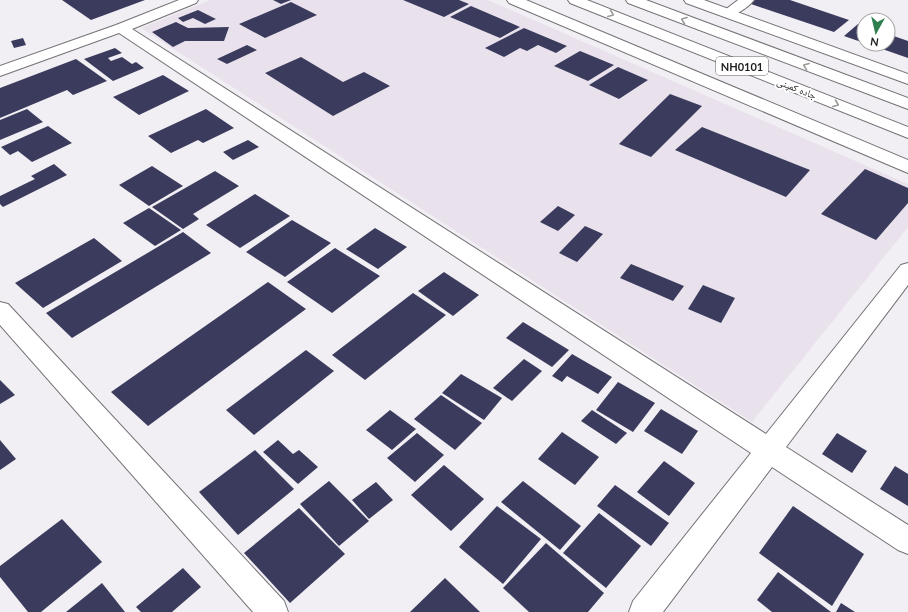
<svg xmlns="http://www.w3.org/2000/svg" width="908" height="612" viewBox="0 0 908 612" font-family="Lato,'Noto Naskh Arabic',sans-serif">
<style>
.built{fill:#e9e2ed}
.building{fill:#3b3c5d}
.lines{fill:none;stroke-linecap:round;stroke-linejoin:round}
.street-casing{stroke:#737074;stroke-width:2}
.secondary-casing{stroke:#737074;stroke-width:2}
.highway-casing{stroke:#737074;stroke-width:2}
.street{fill:#fff;fill-rule:evenodd}
.secondary{fill:#fff;fill-rule:evenodd}
.highway{fill:#fff;fill-rule:evenodd}
.oneway{stroke:#9a999a}
.labels{text-anchor:middle;dominant-baseline:central;stroke-width:4;stroke-linejoin:round;paint-order:stroke}
.far-street-label{font-size:10px;fill:#1e1d1f;stroke:#fff}
.shield{fill:#fff;stroke:#626162;stroke-width:1}
.shield-label{font-size:11px;font-weight:bold;fill:#1e1d1f}
</style>
<rect width="100%" height="100%" fill="#f2eff4"/>
<!-- built -->
<path class="built" d="M210,0H488L908,184V227L752,422L141,28Z"/>
<!-- building -->
<g class="building">
<path d="M62,0H145L91,20Z"/>
<path d="M273,0H291L281,4Z"/>
<path d="M403,0H459L469,4L444,17Z"/>
<path d="M752,0H790L849,20L834,32L748,3Z"/>
<path d="M291,2L317,15L265,38L239,24Z"/>
<path d="M471,6L520,27L500,38L450,17Z"/>
<path d="M198,10L216,19L205,24L193,18L183,22L178,18Z"/>
<path d="M176,22L188,28L229,27L224,41H185L173,47L152,32Z"/>
<path d="M858,24L864,26V43L844,36Z"/>
<path d="M524,28L567,46L556,53L538,45L527,51L520,48L504,57L485,48Z"/>
<path d="M888,34L908,41V58L868,44H888Z"/>
<path d="M23,38L26,45L14,48L11,41Z"/>
<path d="M247,45L257,50L227,64L217,59Z"/>
<path d="M115,48L122,53L108,58L111,61L122,57L132,64L136,62L144,68L113,81L84,59Z"/>
<path d="M580,51L614,65L588,81L554,66Z"/>
<path d="M301,57L343,82L364,72L390,86L333,116L265,73Z"/>
<path d="M76,59L107,81L73,95L67,90L0,118V88Z"/>
<path d="M618,67L648,80L619,99L589,85Z"/>
<path d="M163,75L189,91L139,115L113,97Z"/>
<path d="M670,94L702,106L651,157L619,144Z"/>
<path d="M27,109L43,122L0,140V120Z"/>
<path d="M206,109L234,128L203,143L198,140L171,153L148,136Z"/>
<path d="M48,126L72,143L32,162L18,151L10,155L1,147Z"/>
<path d="M702,127L810,170L786,197L675,150Z"/>
<path d="M248,140L259,147L233,160L223,152Z"/>
<path d="M54,164L67,175L3,207L0,204V196L35,179L31,176Z"/>
<path d="M152,166L183,186L149,206L119,185Z"/>
<path d="M865,169L908,188V203L876,240L821,214Z"/>
<path d="M215,171L239,186L193,214L199,219L183,229L152,207Z"/>
<path d="M255,194L290,216L240,248L206,225Z"/>
<path d="M558,206L575,215L558,231L540,222Z"/>
<path d="M149,208L181,230L155,246L123,223Z"/>
<path d="M292,220L331,243L285,277L246,252Z"/>
<path d="M585,226L603,234L577,262L559,253Z"/>
<path d="M375,228L407,247L378,269L346,249Z"/>
<path d="M183,232L211,253L72,338L46,313Z"/>
<path d="M94,238L122,261L43,308L15,283Z"/>
<path d="M335,248L380,276L332,313L287,282Z"/>
<path d="M631,264L684,286L673,301L620,278Z"/>
<path d="M444,272L479,295L453,316L418,291Z"/>
<path d="M268,282L306,309L148,426L111,392Z"/>
<path d="M703,285L735,298L721,323L688,309Z"/>
<path d="M413,293L446,315L365,380L332,355Z"/>
<path d="M523,322L569,350L552,367L506,338Z"/>
<path d="M306,350L334,371L254,435L226,410Z"/>
<path d="M572,354L612,377L598,394L567,376L562,382L552,376Z"/>
<path d="M524,359L542,371L512,401L493,388Z"/>
<path d="M461,374L502,398L484,420L442,393Z"/>
<path d="M0,380L15,395L0,404Z"/>
<path d="M618,382L655,403L633,432L596,410Z"/>
<path d="M441,395L482,423L455,450L414,419Z"/>
<path d="M661,409L698,431L682,454L644,431Z"/>
<path d="M390,410L416,429L392,450L366,430Z"/>
<path d="M592,410L627,433L616,444L581,421Z"/>
<path d="M562,432L599,457L575,485L538,459Z"/>
<path d="M417,433L444,455L415,482L387,458Z"/>
<path d="M837,433L867,451L852,473L822,454Z"/>
<path d="M0,440L16,459L0,470Z"/>
<path d="M278,440L293,454L299,450L318,467L298,484L263,452Z"/>
<path d="M255,450L294,489L238,535L199,492Z"/>
<path d="M664,461L695,483L669,516L637,492Z"/>
<path d="M444,465L484,499L451,531L411,495Z"/>
<path d="M895,466L908,474V506L880,489Z"/>
<path d="M329,481L369,521L339,546L300,504Z"/>
<path d="M523,481L581,526L560,550L501,502Z"/>
<path d="M376,482L393,500L369,519L352,500Z"/>
<path d="M615,485L669,523L651,546L597,506Z"/>
<path d="M497,506L541,539L503,584L459,547Z"/>
<path d="M793,506L864,554L832,606L759,553Z"/>
<path d="M299,508L345,554L290,603L244,553Z"/>
<path d="M599,513L641,546L606,588L563,553Z"/>
<path d="M62,519L102,562L41,612H28L0,577V566Z"/>
<path d="M546,543L604,593L588,612H529L503,588Z"/>
<path d="M183,568L201,587L172,612H141L136,607Z"/>
<path d="M778,572L831,612H772L757,600Z"/>
<path d="M445,578L480,612H410Z"/>
<path d="M102,583L125,612H66Z"/>
<path d="M841,603L855,612H836Z"/>
</g>
<g class="lines">
<!-- street casing -->
<g class="street-casing">
<g id="street">
<path d="M179,0H198L196,3L132,29L766,434L901,265L908,263V285L786,447L908,525V554L898,550L772,467L663,612H629L633,601L751,453L119,33L0,76V66L116,25Z"/>
<path d="M738,0H754C748,8 733,18 723,16L721,13Z"/>
<path d="M0,302L8,304L284,601L288,612H253L0,325Z"/>
</g>
</g>
<!-- secondary casing -->
<g class="secondary-casing">
<g id="secondary">
<path d="M507,0H526L908,160V173L509,3Z"/>
<path d="M684,0H704L908,74V84L686,3Z"/>
</g>
</g>
<!-- highway casing -->
<g class="highway-casing">
<g id="highway">
<path d="M568,0H587L908,127V138L570,3Z"/>
<path d="M626,0H646L908,98V109L628,3Z"/>
</g>
</g>
<!-- street -->
<use href="#street" class="street"/>
<!-- secondary -->
<use href="#secondary" class="secondary"/>
<!-- highway -->
<use href="#highway" class="highway"/>
</g>
<!-- one-way arrows -->
<defs><path id="oneway-chevron" d="M-2-3.5L2.5 0L-2 3.5" fill="none" stroke-width="1.6" stroke-linecap="round" stroke-linejoin="round"/></defs>
<g class="oneway">
<use href="#oneway-chevron" transform="translate(611 14) rotate(22)"/>
<use href="#oneway-chevron" transform="translate(684 20) rotate(-159)"/>
<use href="#oneway-chevron" transform="translate(806 66) rotate(-159)"/>
<use href="#oneway-chevron" transform="translate(836 104) rotate(22)"/>
</g>
<g class="labels">
<!-- far-street labels -->
<g class="far-street-label">
<text transform="translate(797 88) rotate(22)">جاده کمپنی</text>
</g>
<!-- shield labels -->
<rect class="shield" x="716" y="57" width="52" height="18" rx="3"/>
<g class="shield-label">
<text x="742" y="66">NH0101</text>
</g>
</g>
<!-- north arrow -->
<g transform="translate(876 32) rotate(188)"><circle r="19" fill="#ffffff" stroke="#a5a5a5"/>
<path d="M0-3L7 15L0 10L-7 15Z" fill="#2f7e4e"/>
<text y="-6" font-size="11" font-weight="bold" text-anchor="middle" fill="#1e1d1f">N</text>
</g>
</svg>
